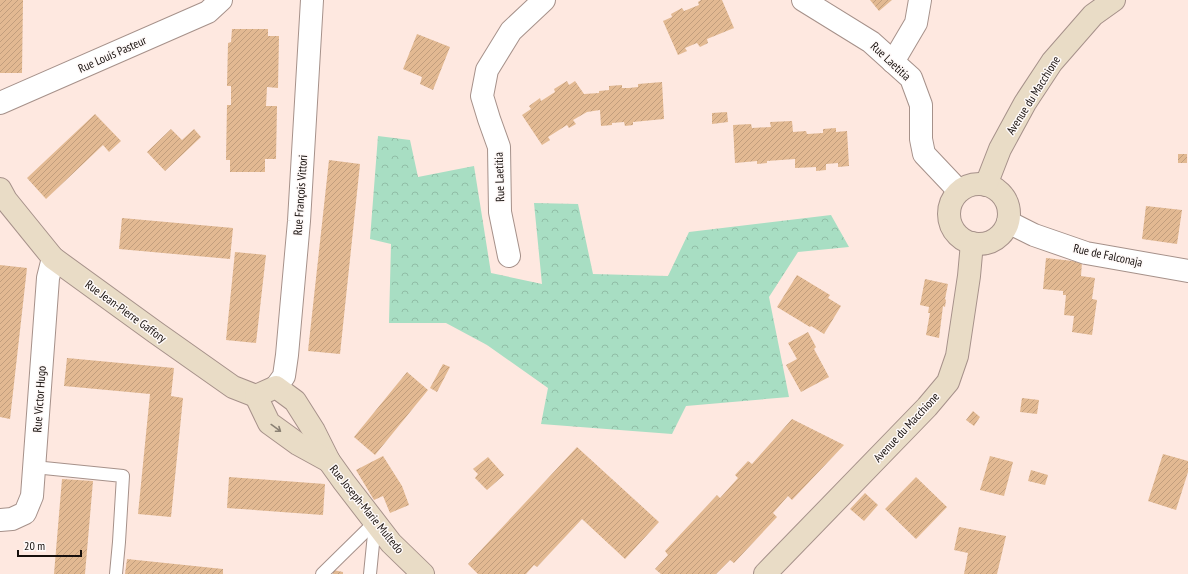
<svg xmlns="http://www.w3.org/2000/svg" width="1188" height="574" viewBox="0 0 1188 574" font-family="'PT Sans Narrow',sans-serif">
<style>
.forest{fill:url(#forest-crowns)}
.building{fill:url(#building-hatch)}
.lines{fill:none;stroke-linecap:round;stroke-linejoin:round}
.service-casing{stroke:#a6918a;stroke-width:14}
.minor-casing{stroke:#a6918a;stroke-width:24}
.secondary-casing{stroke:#a6918a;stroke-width:24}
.service{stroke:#fff;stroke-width:12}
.minor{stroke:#fff;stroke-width:22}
.secondary{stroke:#e9dcc6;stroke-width:22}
.oneway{stroke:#8a8073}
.labels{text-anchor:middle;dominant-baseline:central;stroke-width:3;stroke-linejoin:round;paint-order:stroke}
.street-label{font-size:12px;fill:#17100d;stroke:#fef9f8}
</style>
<defs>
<pattern id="forest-crowns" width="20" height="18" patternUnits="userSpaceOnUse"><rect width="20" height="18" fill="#a8dec3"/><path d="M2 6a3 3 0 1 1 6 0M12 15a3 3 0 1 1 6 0" fill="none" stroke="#90bda6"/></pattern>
<pattern id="building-hatch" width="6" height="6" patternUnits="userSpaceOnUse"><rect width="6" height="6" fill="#e2b992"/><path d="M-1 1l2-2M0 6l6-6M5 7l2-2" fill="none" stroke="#c19e7d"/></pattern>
</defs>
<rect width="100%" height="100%" fill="#fee8e0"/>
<!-- forest -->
<path class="forest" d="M378,136L410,140L418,177L474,166L491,273L542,284L534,203L578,204L593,274L668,276L689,232L831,215L849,247L798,252L769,297L789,397L686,406L672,434L541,424L548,388L487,345L446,323H389L391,244L370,239Z"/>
<!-- building -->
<g class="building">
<path d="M0,0H23L22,73H0Z"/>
<path d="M701,0H722L734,28L707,39L708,43L700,47L697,43L685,48L687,51L678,55L663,21L672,17L671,14L682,8L684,11L699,5L698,2Z"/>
<path d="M870,0H892L879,11Z"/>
<path d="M232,29H268V36H279L278,88L267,87L266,106H277L276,159H265V172H230V160H226L227,105H231V86H227L228,43L231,42Z"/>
<path d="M417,34L450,47L433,90L420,84L422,77L403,69Z"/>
<path d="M567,81L569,85L575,81L584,94L599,93V91L609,90V86L622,85V88H629L638,87V84L662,82L664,119L633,122V125L625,126L624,122L612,123V125L601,126L600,110L587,112L573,120L576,124L569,128L567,125L548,137L550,140L542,145L522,115L531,109L529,106L540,98L541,101L555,92L554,89Z"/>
<path d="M727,112L728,122L712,124V113Z"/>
<path d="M95,114L121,141L109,152L103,145L46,199L27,178Z"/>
<path d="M792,121L793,132L806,131L807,134L823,133V129L836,128V132L847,131L849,166L838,167V163L826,164V170L816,171V167L795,168V159L767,161V163L757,164V161L735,163L733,125L751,124L752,128L771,127L770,122Z"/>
<path d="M171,129L182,140L194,129L201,137L165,171L147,152Z"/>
<rect x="1178" y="154" width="9" height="9"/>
<path d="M329,160L360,164L340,354L308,351Z"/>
<path d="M1146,206L1182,210L1177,244L1142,239Z"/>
<path d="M122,218L233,228L230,259L119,249Z"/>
<path d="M235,252L266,255L256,343L226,340Z"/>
<path d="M1046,258L1082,262L1081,276L1095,278L1092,299L1097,300L1092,335L1072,332L1074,316L1064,315L1066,295H1063V291L1043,289Z"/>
<path d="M0,265L27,268L10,419L0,417Z"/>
<path d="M797,275L830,295L828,298L841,306L824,334L811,326L810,327L777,307Z"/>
<path d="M925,279L948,284L945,299L946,300L945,307L943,306L939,338L926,335L930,313H928L929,307L920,305Z"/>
<path d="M808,332L816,347L814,349L829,377L801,392L786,365L797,359L788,343Z"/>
<path d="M67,358L174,368L171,396L183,398L171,517L138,514L150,394L64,386Z"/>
<path d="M443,364L450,367L437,392L430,388Z"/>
<path d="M407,372L428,390L375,455L354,437Z"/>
<path d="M1022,398L1039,400L1037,414L1020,412Z"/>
<path d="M973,411L980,417L974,426L966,420Z"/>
<path d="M792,419L844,445L792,500L788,496L773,513L777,517L734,563L730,560L716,574H661L655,569L668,555L665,551L717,495L720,498L738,478L735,475L748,461L752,464Z"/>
<path d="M577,447L659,522L625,559L582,519L537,567L534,565L526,574H478L468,564Z"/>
<path d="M1163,454L1188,461V472L1176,510L1148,501Z"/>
<path d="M383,456L402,486L409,505L390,513L383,496L374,500L356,470Z"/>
<path d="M990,456L1013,462L1004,496L980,490Z"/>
<path d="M488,457L504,475L487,490L475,478L478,474L473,469Z"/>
<path d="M1031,470L1048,475L1045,485L1028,481Z"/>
<path d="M229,477L325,484L323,515L227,508Z"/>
<path d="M916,477L947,507L916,539L885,509Z"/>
<path d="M62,479L93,481L85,574H54Z"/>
<path d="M865,493L878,505L864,521L850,509Z"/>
<path d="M959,527L1006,536L997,574H964L968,553L954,550Z"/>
<path d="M127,559L223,569V574H125Z"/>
<path d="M333,570L343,572V574H333Z"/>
</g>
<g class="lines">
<!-- service casing -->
<g class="service-casing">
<g id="service">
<path d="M34,467L123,476L119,542L116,574"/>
<path d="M322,574L375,522"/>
<path d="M370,574L375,524"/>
</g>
</g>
<!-- minor casing -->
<g class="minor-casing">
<g id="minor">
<path d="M803,0L871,42L911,78L921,105V139L924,154L959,191"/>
<path d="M893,62L916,23L920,0"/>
<path d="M0,103L208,12L221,0"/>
<path d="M1008,222L1034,235L1086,253L1188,271"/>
<path d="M509,256L500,212L499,147L489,119L482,96L487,70L511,31L544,0"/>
<path d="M276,387L284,376L287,355L299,221L312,0"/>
<path d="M0,520L12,519L25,513L32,496L48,278L53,258"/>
</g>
</g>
<!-- secondary casing -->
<g class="secondary-casing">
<g id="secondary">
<circle cx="979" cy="214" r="30"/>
<path d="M986,185L1000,149L1025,103L1052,62L1093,15L1114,0"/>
<path d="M0,189L6,200L53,258L155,332L233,387L256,396L276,387L295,401L314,431L329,461L344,482L391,543L423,574"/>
<path d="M256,396L269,423L298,444L329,461"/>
<path d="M765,574L927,407L948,382L957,356L969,276L972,243"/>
</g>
</g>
<!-- service -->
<use href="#service" class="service"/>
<!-- minor -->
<use href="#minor" class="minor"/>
<!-- secondary -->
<use href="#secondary" class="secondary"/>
</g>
<!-- one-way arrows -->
<defs><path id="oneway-shaft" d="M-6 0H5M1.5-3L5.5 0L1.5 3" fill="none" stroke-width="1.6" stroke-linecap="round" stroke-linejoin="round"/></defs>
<use class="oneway" href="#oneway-shaft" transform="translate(276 428) rotate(36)"/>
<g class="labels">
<!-- street labels -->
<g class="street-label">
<text transform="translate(112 54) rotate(-24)">Rue Louis Pasteur</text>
<text transform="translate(891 61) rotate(43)">Rue Laetitia</text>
<text transform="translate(1033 95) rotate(-58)">Avenue du Macchione</text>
<text transform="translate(499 177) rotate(-92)">Rue Laetitia</text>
<text transform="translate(300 195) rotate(-86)">Rue François Vittori</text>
<text transform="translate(1108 255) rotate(12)">Rue de Falconaja</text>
<text transform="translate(126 311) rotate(36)">Rue Jean-Pierre Gaffory</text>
<text transform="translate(39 399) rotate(-86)">Rue Victor Hugo</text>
<text transform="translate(906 427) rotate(-47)">Avenue du Macchione</text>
<text transform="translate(367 509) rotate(51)">Rue Joseph-Marie Multedo</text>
</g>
</g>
<!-- scale -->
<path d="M18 550v6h63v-6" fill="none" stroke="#17100d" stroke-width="2"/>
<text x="24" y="550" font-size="12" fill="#17100d" stroke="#fef9f8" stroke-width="3" paint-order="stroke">20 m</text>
</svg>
